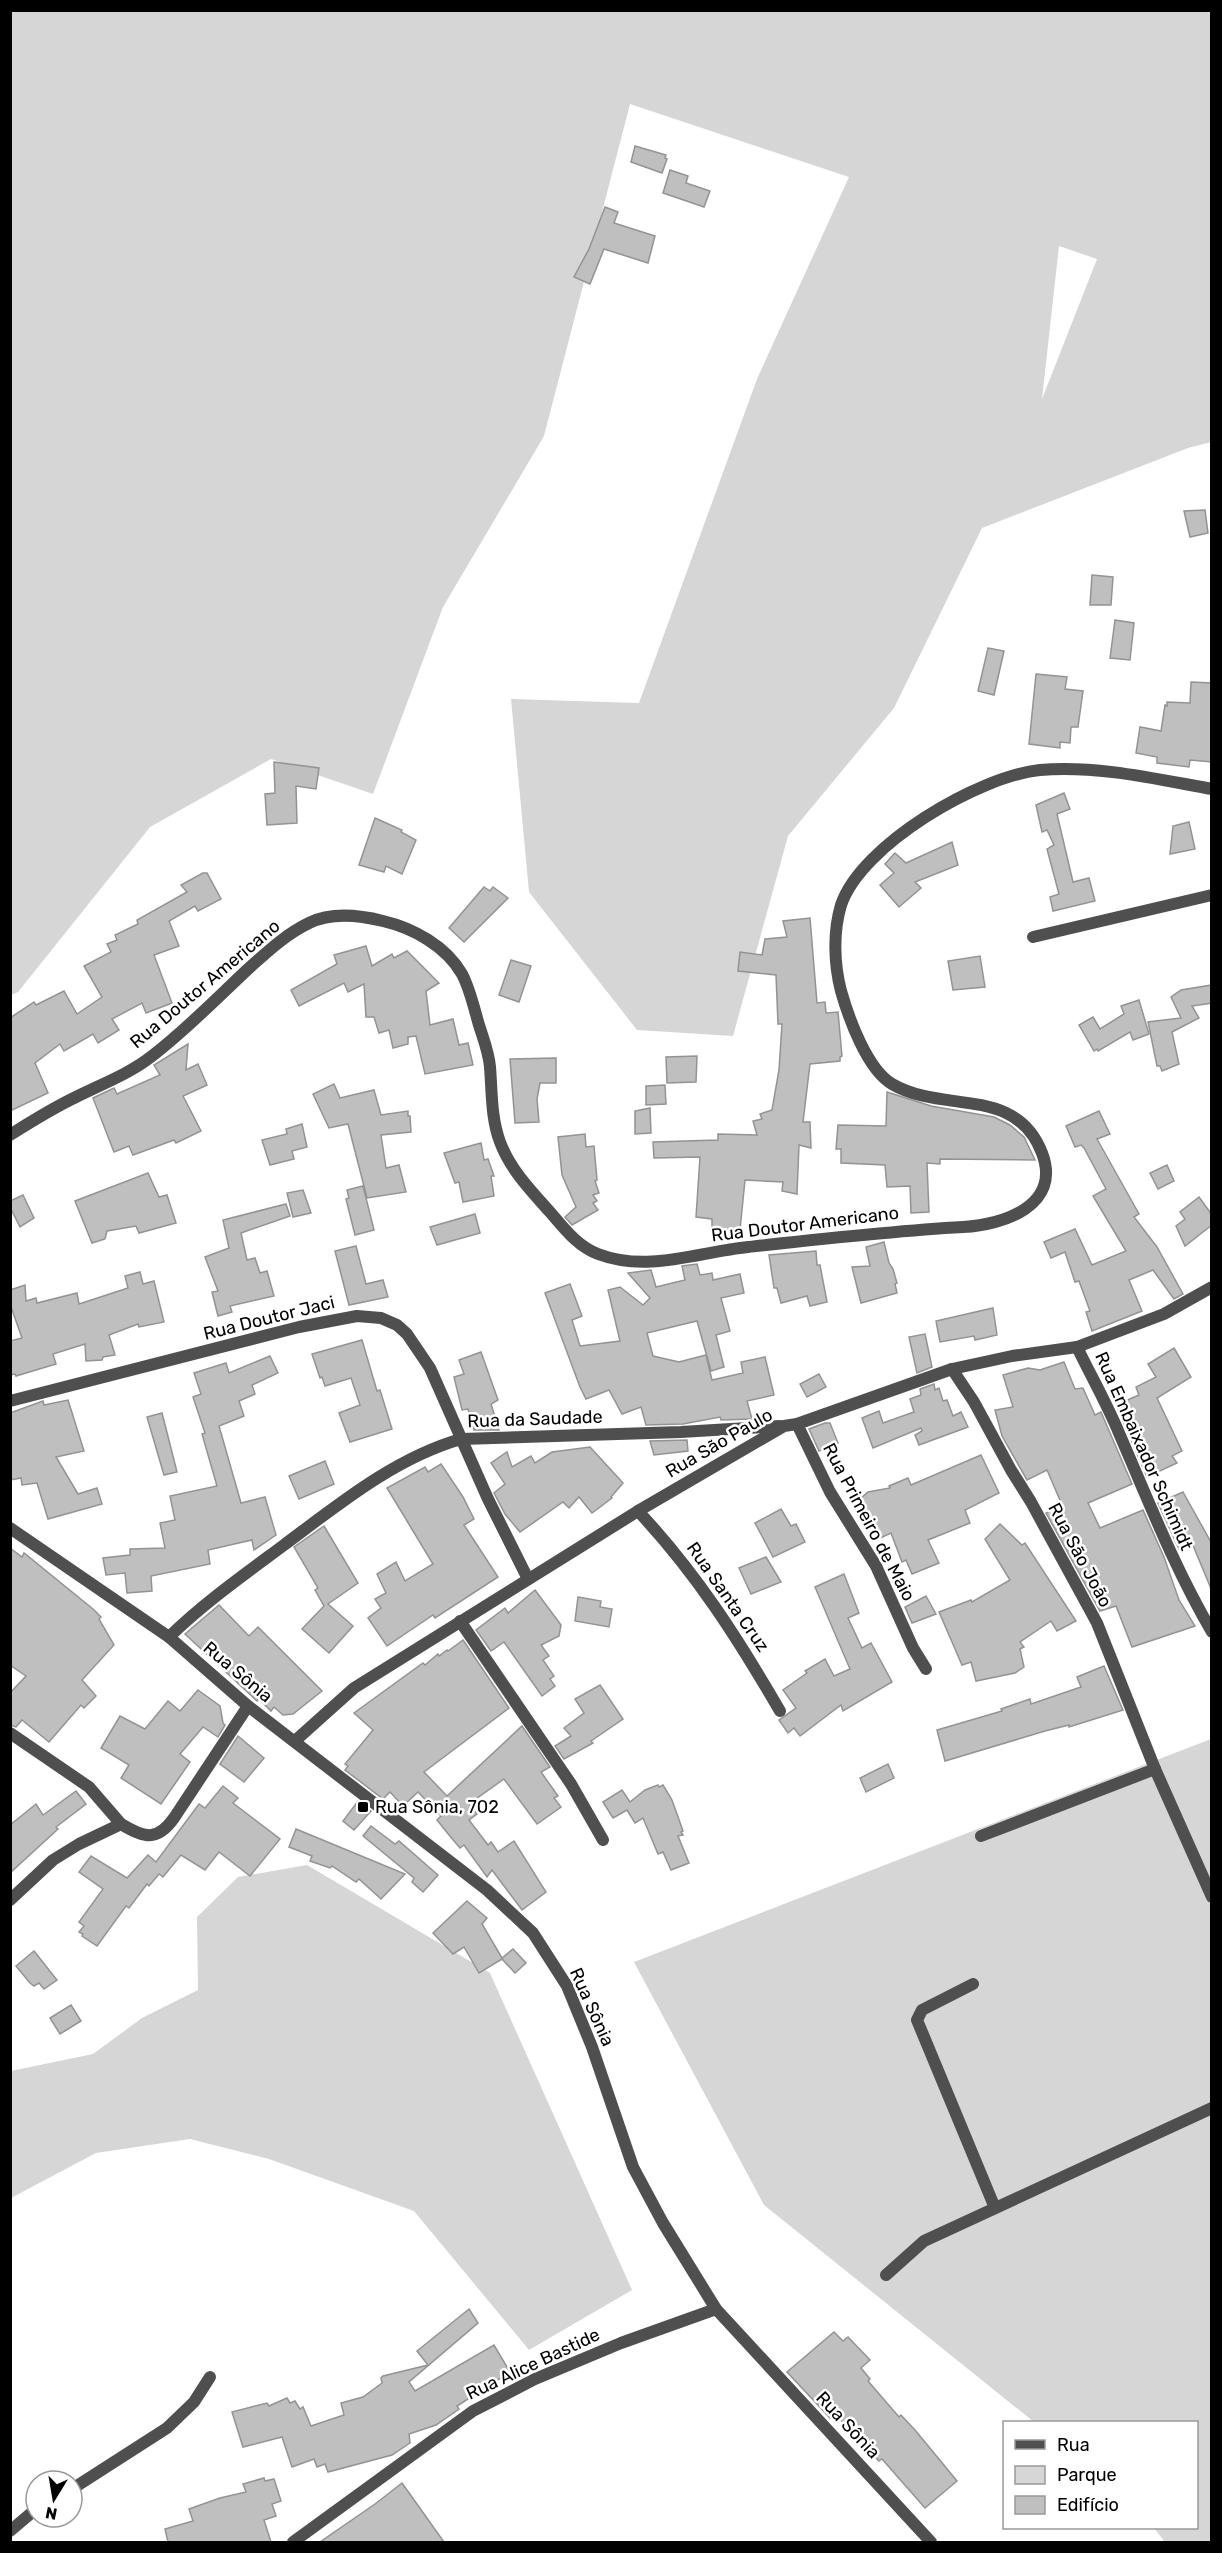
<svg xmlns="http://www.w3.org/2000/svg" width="1222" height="2553" viewBox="0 0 1222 2553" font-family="Rubik,sans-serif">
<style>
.green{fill:#d6d6d6;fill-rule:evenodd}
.building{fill:#bfbfbf;stroke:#939393;stroke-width:1.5}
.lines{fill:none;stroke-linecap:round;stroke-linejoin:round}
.street{stroke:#4f4f4f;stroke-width:12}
.poi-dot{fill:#000;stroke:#fff;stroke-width:2}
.labels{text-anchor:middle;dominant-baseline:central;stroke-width:5;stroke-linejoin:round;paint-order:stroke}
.street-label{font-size:18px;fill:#000;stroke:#fff}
.poi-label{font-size:18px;fill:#000;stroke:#fff;text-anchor:start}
</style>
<rect width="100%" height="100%" fill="#fff"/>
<!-- green -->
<g class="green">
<path d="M11,11H1211V442L1188,448L982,528L894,708L788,836L733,1036L637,1030L529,892L511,699L639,703L757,379L849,177L630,104L544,436L443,607L373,794L271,759L150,827L18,992L11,995ZM1059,246L1097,259L1042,399Z"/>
<path d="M1211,1739V2542H1165L1154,2528H1196V2422H1034L764,2205L634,1962Z"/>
<path d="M307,1865L490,1973L632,2290L529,2350L414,2211L269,2159L190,2139L96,2153L11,2198V2071L93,2054L142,2018L198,1990L197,1917L238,1877Z"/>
</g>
<!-- building -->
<g class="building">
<path d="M635,146L666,155L665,158L667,159L662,173L631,162Z"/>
<path d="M670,170L688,176L686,183L710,191L704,207L663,193Z"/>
<path d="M605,207L618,212L614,223L655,236L648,263L604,249L590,284L574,277L589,249Z"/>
<path d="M1205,510L1208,533L1190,537L1184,511Z"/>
<path d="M1092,575L1113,577L1111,605H1090Z"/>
<path d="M1115,620L1134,623L1130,660L1110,658Z"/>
<path d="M988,648L1004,651L994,695L978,691Z"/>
<path d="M1036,674L1067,677L1065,689L1083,691L1078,727H1071L1070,743L1060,742V748L1029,744Z"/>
<path d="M1191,682L1212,683V762L1190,760L1189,767L1157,763V757L1136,753L1140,727L1161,731L1165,705L1167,706V702L1190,703Z"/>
<path d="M274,762L319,768L316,789L296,786L297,823L267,825L265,794L275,793Z"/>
<path d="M1064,793L1070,809L1057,814L1073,882L1089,878L1095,901L1053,911L1050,897L1059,894L1047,849L1054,845L1047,830L1042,832L1036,805Z"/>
<path d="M375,818L402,830L401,832L416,840L402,874L386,866L384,872L359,865Z"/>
<path d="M1189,822L1195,849L1170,854L1173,826Z"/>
<path d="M952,842L958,865L915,882L921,888L899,907L880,885L894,873L885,864L895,853L906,863Z"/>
<path d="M203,873H207L221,899L198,911L195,906L169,921L179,946L154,955L172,1003L146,1013L142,1003L112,1019L119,1030L98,1043L93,1034L64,1051L60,1044L35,1063L48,1093L10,1111V1018L34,1002L36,1005L64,991L77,1014L102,997L84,966L111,952L107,944L117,940L115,935L138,924L137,920L187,892L181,885Z"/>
<path d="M484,887L490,891L493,887L508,898L464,942L449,928Z"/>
<path d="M810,918L817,1003L825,1002L826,1013L838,1012L842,1056L840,1057V1061L810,1064L803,1122H810L811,1148L799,1145L797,1194L782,1191L783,1182L745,1180L740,1230H712V1219L696,1217L700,1157L654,1158L653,1142L718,1140V1134L757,1135L753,1121L762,1119L760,1114L772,1110L779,1070L782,1024H778L776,975L738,971L740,952L762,955L765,939L787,937L783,921Z"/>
<path d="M366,946L372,966L392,954L394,958L407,951L439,983L426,991L430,1025L453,1019L459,1045L468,1043L473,1065L425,1074L416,1036L408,1037V1044L393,1048L389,1030L379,1033L374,1017H366L364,984L348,992L344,983L299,1006L291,990L337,964L334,955Z"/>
<path d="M980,956L985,987L953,990L948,961Z"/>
<path d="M511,960L531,966L519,1002L499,995Z"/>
<path d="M1212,985V1003L1192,1006L1199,1018L1172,1032L1179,1064L1162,1071L1160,1066H1157L1148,1022L1181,1018L1171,997L1181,990Z"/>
<path d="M1139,1000L1149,1034L1133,1040L1130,1032L1098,1051L1097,1049L1094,1051L1079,1025L1093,1017L1100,1029L1124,1014L1121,1006Z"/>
<path d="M188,1044L186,1070L198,1064L207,1085L183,1096L201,1131L176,1143L174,1140L133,1155L129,1146L114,1152L93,1098L114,1088L117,1094L160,1075L154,1065Z"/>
<path d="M697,1056L696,1082L667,1083L666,1057Z"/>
<path d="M556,1058V1083H540L537,1099L539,1122L515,1123L510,1059Z"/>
<path d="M334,1084L340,1098L374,1090L381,1115L408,1111V1116H410L411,1132L381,1135L386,1168L399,1165L406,1192L367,1198L348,1124L329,1128L313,1094Z"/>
<path d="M665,1085L666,1104L646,1105V1086Z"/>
<path d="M887,1092L931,1106L994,1117L1010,1125L1024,1137L1035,1160L940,1159V1164L927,1163L929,1212L911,1213L910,1186L887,1187L885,1165L841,1163V1149H836L838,1125L886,1126Z"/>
<path d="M650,1108L651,1133L635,1134V1111Z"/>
<path d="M1099,1111L1110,1134L1097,1139L1139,1214L1134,1217L1157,1247L1183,1294L1174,1299L1153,1270L1129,1280L1142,1311L1092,1331L1086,1312L1090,1311L1079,1281L1075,1282L1065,1252L1051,1258L1044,1242L1075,1229L1092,1265L1126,1251L1093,1196L1106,1189L1084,1148L1081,1145L1075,1147L1066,1126Z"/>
<path d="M302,1124L307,1147L292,1151L294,1159L270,1165L262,1140L287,1134L286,1129Z"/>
<path d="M585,1134L586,1147L594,1146L597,1180L595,1181L599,1193L593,1195L597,1201L593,1203L598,1210L572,1225L565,1217L576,1207L562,1175L558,1137Z"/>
<path d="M481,1143L484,1160L488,1159L494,1176H491L494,1196L463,1202L459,1182L455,1183L444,1153Z"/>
<path d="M1167,1165L1174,1181L1158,1189L1150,1173Z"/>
<path d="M148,1173L159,1197L167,1195L176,1223L139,1233L136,1226L107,1231L105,1239L92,1243L75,1201Z"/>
<path d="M363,1186L374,1230L355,1235L346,1199L349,1198L347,1190Z"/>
<path d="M303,1190L311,1213L293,1217L287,1193Z"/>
<path d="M23,1195L34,1218L20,1227L10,1207V1201Z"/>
<path d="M1199,1197L1212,1215V1225L1185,1246L1176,1226L1185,1219L1180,1212Z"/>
<path d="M286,1204L290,1216L241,1233L247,1260L255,1258L260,1273L267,1271L274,1296L230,1306L232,1312L218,1316L212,1292L218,1291L205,1257L229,1248L223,1220Z"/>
<path d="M475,1214L480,1233L437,1245L430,1227Z"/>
<path d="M884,1242L889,1263L893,1269L897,1283L895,1284L897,1293L861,1303L852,1267L870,1266L866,1247Z"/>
<path d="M356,1246L366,1284L383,1280L388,1297L349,1305L335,1251Z"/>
<path d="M816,1251L817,1265H820L827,1302L810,1306L807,1296L781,1303L777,1288H774L769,1255Z"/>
<path d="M697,1264L700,1275L712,1273L713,1280L740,1274L744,1293L721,1298L730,1331L716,1335L724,1367L711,1371L697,1321L647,1333L653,1356L679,1362L706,1355L712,1380L743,1373L741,1362L765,1357L774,1395L747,1401L752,1419L721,1420L720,1417L683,1424L646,1425L641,1407L622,1414L609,1390L586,1399L580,1387L545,1293L570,1284L582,1316L572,1320L580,1346L620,1341L608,1290L620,1287L643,1305L650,1298L628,1273L651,1270L656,1287L685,1280L682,1266Z"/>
<path d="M140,1272L143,1284L154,1281L164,1322L139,1327L138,1324L109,1335L115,1355L103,1357L102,1360L86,1361L85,1344L53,1354L56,1364L16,1376L15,1374L10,1375V1341L22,1338L10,1304V1290L25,1285L26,1301L36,1298L37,1303L77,1293L79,1304L128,1288L125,1276Z"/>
<path d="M993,1308L997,1335L975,1340L974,1336L940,1342L936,1321Z"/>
<path d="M925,1334L932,1367L917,1373L909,1337Z"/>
<path d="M362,1340L377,1391L380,1390L392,1429L350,1442L339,1413L360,1405L351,1378L325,1386L322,1377L320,1378L312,1354Z"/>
<path d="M1174,1348L1191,1377L1157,1398L1182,1451L1172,1456L1177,1463L1147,1477L1116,1405L1139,1395L1136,1387L1156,1377L1148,1364Z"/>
<path d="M481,1352L498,1400L491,1404L499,1430H474L468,1409L462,1410L454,1377L464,1374L459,1360Z"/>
<path d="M270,1356L278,1373L252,1385L255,1394L239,1401L244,1416L219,1426L241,1503L265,1497L276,1535L254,1550L252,1540L208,1550L210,1564L151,1576L152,1591L127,1593L125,1573L106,1575L103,1558L130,1555V1549L165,1548L160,1523L175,1520L170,1496L217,1486L202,1434L205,1433L193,1397L201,1394L194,1373L226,1363L229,1373Z"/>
<path d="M1064,1362L1075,1389L1083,1388L1095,1415L1101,1412L1132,1484L1088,1503L1100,1528L1143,1510L1164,1557L1179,1600L1195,1626L1132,1647L1116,1606L1100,1611L1046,1513L1062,1505L1047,1470L1027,1480L1002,1436L995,1410L1013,1407L1003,1375L1028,1368L1040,1370Z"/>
<path d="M819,1374L826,1387L807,1397L800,1384Z"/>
<path d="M934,1384L935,1390L939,1388L943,1401L947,1400L953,1416L961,1412L968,1427L919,1445L915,1435L922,1431L921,1428L873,1448L862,1418L879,1411L883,1423L914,1412L910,1399L921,1395L920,1389Z"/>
<path d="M68,1400L84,1451L56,1457L78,1494L97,1488L102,1504L48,1519L37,1483L22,1485L21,1478L10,1480V1413L43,1401L44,1405Z"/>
<path d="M162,1413L177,1472L164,1475L147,1417Z"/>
<path d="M825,1423H830L838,1443L819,1451L809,1429Z"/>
<path d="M687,1440L688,1451L654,1455L650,1441Z"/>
<path d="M590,1447L623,1483L611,1497L612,1498L592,1513L579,1497L569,1508L563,1502L520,1532L505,1514L494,1493L505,1484L491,1463L507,1452L512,1467L531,1456L535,1463L552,1452Z"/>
<path d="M981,1455L999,1493L965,1510L970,1523L928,1540L939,1563L912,1574L906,1560L902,1562L891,1533L876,1540L860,1499L868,1492L890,1488L889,1486L908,1478L911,1485Z"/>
<path d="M325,1461L334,1484L299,1499L289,1476Z"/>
<path d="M441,1464L463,1497L474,1519L464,1525L498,1577L435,1618L433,1615L387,1646L368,1618L381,1608L375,1599L386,1593L377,1574L396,1562L405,1581L433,1564L387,1488L425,1467L428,1472Z"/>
<path d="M1183,1492L1212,1544V1591L1192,1543L1179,1549L1158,1503Z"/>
<path d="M781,1509L791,1526L796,1524L805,1542L773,1557L755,1523Z"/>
<path d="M1000,1524L1022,1545L1025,1543L1076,1621L1057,1631L1051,1621L1020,1642L1024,1647L1020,1649L1024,1667L1015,1673L976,1681L971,1662L962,1665L939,1612L971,1600L972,1602L1010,1580L985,1539Z"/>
<path d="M324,1526L358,1583L328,1604L353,1626L329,1653L302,1629L324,1606L315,1590L318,1588L294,1547Z"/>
<path d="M10,1548L22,1557L24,1553L93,1609L101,1617L99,1619L114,1645L82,1680L96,1696L84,1708L81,1705L49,1742L22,1720L16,1727L10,1725V1693L26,1676L10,1665Z"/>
<path d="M766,1557L781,1582L751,1594L739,1568Z"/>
<path d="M844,1574L859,1613L848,1618L862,1648L871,1643L892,1682L843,1711L841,1705L800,1736L794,1728L788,1733L779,1720L796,1708L783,1690L807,1673L805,1671L825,1659L834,1676L850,1669L815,1587Z"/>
<path d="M535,1590L561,1625L559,1636L541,1645L549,1656L543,1660L554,1676L550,1679L555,1686L542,1696L504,1642L491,1651L476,1630L505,1608L508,1613Z"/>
<path d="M926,1596L936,1614L912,1623L905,1607Z"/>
<path d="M578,1597L601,1601L600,1607L612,1609L609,1627L575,1621Z"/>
<path d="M219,1605L249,1636L258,1627L322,1691L293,1714L283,1715L274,1707L271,1711L259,1699L257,1701L185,1634Z"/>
<path d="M463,1640L509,1708L424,1772L447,1796L522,1726L550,1767L541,1772L558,1796L554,1798L561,1807L537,1824L504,1779L469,1804L477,1814L469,1820L488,1845L491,1842L498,1852L514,1841L546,1892L522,1910L492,1870L487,1877L464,1845L460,1848L449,1835L437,1820L441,1816L418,1792L403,1806L390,1792L383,1799L345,1770L348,1766L345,1764L373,1730L354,1713L423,1663L425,1665L438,1654L439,1656L447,1650L448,1651Z"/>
<path d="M1104,1666L1123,1710L1069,1727V1725L1045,1731L945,1761L937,1730L1002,1711L1001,1709L1030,1699L1031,1704L1081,1687L1077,1677Z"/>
<path d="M600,1685L623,1719L591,1741L593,1743L564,1759L555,1746L571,1736L564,1728L584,1713L575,1699Z"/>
<path d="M198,1690L220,1706L223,1723L225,1725L218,1737L203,1727L180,1754L190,1762L161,1804L121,1778L129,1765L101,1748L120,1716L145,1729L168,1701L180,1711Z"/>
<path d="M238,1736L264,1758L244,1782L220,1764Z"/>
<path d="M888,1764L894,1778L866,1792L860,1778Z"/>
<path d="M658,1785L659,1787L663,1785L672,1800L683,1831L681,1832L683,1835L678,1836L689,1863L671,1870L663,1852L658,1854L643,1818L635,1823L627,1810L613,1818L603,1802L622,1790L630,1802L645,1790Z"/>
<path d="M223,1786L238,1798L233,1803L280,1839L250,1876L219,1852L205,1870L181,1855L163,1877L159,1874L149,1886L147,1884L129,1908L126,1906L97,1946L82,1936L83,1934L79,1932L84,1926L79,1922L103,1889L79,1872L91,1856L127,1878L148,1855L156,1862L199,1804L205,1808Z"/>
<path d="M76,1791L86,1804L56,1827L58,1829L10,1873V1825L36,1804L43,1815Z"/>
<path d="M358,1801L371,1811L354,1830L343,1821Z"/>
<path d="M371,1826L395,1844L399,1841L438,1875L423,1892L412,1882L414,1878L363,1836Z"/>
<path d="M296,1829L405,1874L381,1899L359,1879L356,1882L332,1866L330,1868L310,1861L312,1856L289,1847Z"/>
<path d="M467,1901L487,1918L482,1924L502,1958L513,1949L526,1963L515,1973L502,1959L479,1973L464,1947L453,1954L433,1933Z"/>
<path d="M34,1951L57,1980L44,1989L39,1983L34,1986L30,1983L16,1966Z"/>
<path d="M71,2005L81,2021L60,2034L50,2018Z"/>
<path d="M469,2309L478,2323L409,2382L415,2391L494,2345L510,2372L457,2406L459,2409L436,2425L409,2434L410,2443L392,2455L328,2472L325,2464L317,2467L314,2459L292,2467L282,2437L243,2447L232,2412L267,2403L269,2406L287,2398L290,2403L295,2401L300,2409L303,2407L311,2426L344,2415L341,2403L363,2397L382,2383L381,2378L383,2376L428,2365L417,2351Z"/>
<path d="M834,2332L843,2341L848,2337L870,2360L861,2368L870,2379L868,2381L899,2417L901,2415L915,2430L957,2481L925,2508L882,2459L879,2461L865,2447L835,2414L830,2418L787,2372Z"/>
<path d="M264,2478L265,2481L274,2479L281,2501L272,2504L276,2516L264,2520L271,2542H168L165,2529L193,2521L189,2509L220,2498L246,2492L243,2484Z"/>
<path d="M402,2483L444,2542H320L375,2504Z"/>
</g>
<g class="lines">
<!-- street -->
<g class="street">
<path d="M1033,937L1212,895"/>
<path d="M10,1135C32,1121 53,1108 76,1097C102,1084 129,1074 152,1056C186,1030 217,998 248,969C267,952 286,934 309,923C331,912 359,915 383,921C413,928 446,946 462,974C470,989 474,1008 479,1025C483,1038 489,1053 490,1067C492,1092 491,1118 500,1142C510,1169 530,1190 550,1212C564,1228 577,1246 598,1254C648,1273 698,1252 748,1247C820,1239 891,1231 963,1227C1004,1225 1062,1205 1042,1153C1016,1085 943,1114 892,1084C867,1069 849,1019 841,991C834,964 833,932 841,905C861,845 979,776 1040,770C1096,765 1156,779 1212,789"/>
<path d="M1077,1347C1091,1376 1107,1404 1119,1433C1149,1502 1174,1567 1212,1632"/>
<path d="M952,1369L974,1402L1011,1470L1031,1502L1097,1623L1155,1769L1212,1897"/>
<path d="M10,1401L299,1327L357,1316L381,1318L397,1325L407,1334L430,1368L488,1499L528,1579"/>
<path d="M797,1424L830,1492L876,1566L913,1648L926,1669"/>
<path d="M638,1511C696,1573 737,1637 780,1711"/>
<path d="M10,1528L169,1637L248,1706L487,1890L533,1933L567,1986L592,2047L633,2167L663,2223L716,2309L931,2542"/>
<path d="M460,1621L571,1784L603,1840"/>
<path d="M169,1637C205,1602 245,1574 284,1545C339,1504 395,1458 461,1439L681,1432L780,1426"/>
<path d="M10,1733L89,1787L121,1824"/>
<path d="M296,1740L354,1688L638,1511L784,1426L797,1424L952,1369L1012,1356L1077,1347L1164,1314L1212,1287"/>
<path d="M981,1836L1155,1769"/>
<path d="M10,1900L53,1860L79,1844L121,1824C144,1838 157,1842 174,1818L248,1706"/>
<path d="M973,1984L922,2010L917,2020L995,2208"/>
<path d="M886,2275L924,2241L1212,2108"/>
<path d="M72,2489L167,2428L194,2402L210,2377"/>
<path d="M10,2531L36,2509"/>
<path d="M293,2542L473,2411L535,2379L621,2343L716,2309"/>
</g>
</g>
<!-- markers -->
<rect class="poi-dot" x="357" y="1801" width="12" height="12" rx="3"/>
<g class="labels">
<!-- street labels -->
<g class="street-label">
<text transform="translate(205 984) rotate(-40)">Rua Doutor Americano</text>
<text transform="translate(805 1224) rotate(-7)">Rua Doutor Americano</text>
<text transform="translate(269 1318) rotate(-14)">Rua Doutor Jaci</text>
<text transform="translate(535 1419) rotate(-2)">Rua da Saudade</text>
<text transform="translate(719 1443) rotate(-30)">Rua São Paulo</text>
<text transform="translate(1144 1451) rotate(66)">Rua Embaixador Schimidt</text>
<text transform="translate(869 1522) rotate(62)">Rua Primeiro de Maio</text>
<text transform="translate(1080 1555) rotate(62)">Rua São João</text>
<text transform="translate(728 1597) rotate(55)">Rua Santa Cruz</text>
<text transform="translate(238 1672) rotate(40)">Rua Sônia</text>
<text transform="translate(592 2007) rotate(66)">Rua Sônia</text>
<text transform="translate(533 2364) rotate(-25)">Rua Alice Bastide</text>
<text transform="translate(848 2425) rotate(47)">Rua Sônia</text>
</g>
<!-- poi labels -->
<g class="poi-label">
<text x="375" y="1807">Rua Sônia, 702</text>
</g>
</g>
<!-- border -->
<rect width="1222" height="2553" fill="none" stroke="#000000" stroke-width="24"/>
<!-- legend -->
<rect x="1003" y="2421" width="195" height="108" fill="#ffffff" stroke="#999999" stroke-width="1.5"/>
<rect x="1015" y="2440" width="30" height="9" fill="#4f4f4f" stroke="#999999" stroke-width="1.5"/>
<text x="1057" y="2451" font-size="18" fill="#000000">Rua</text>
<rect x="1015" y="2466" width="30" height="18" fill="#d6d6d6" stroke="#999999" stroke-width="1.5"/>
<text x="1057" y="2481" font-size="18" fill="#000000">Parque</text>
<rect x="1015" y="2496" width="30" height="18" fill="#bfbfbf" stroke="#999999" stroke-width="1.5"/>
<text x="1057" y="2511" font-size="18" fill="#000000">Edifício</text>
<!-- north arrow -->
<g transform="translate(54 2499) rotate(191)"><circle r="28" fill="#ffffff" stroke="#999999" stroke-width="1.5"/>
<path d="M0-4.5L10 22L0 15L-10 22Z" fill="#000000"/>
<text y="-9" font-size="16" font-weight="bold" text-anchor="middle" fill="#000000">N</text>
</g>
</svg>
